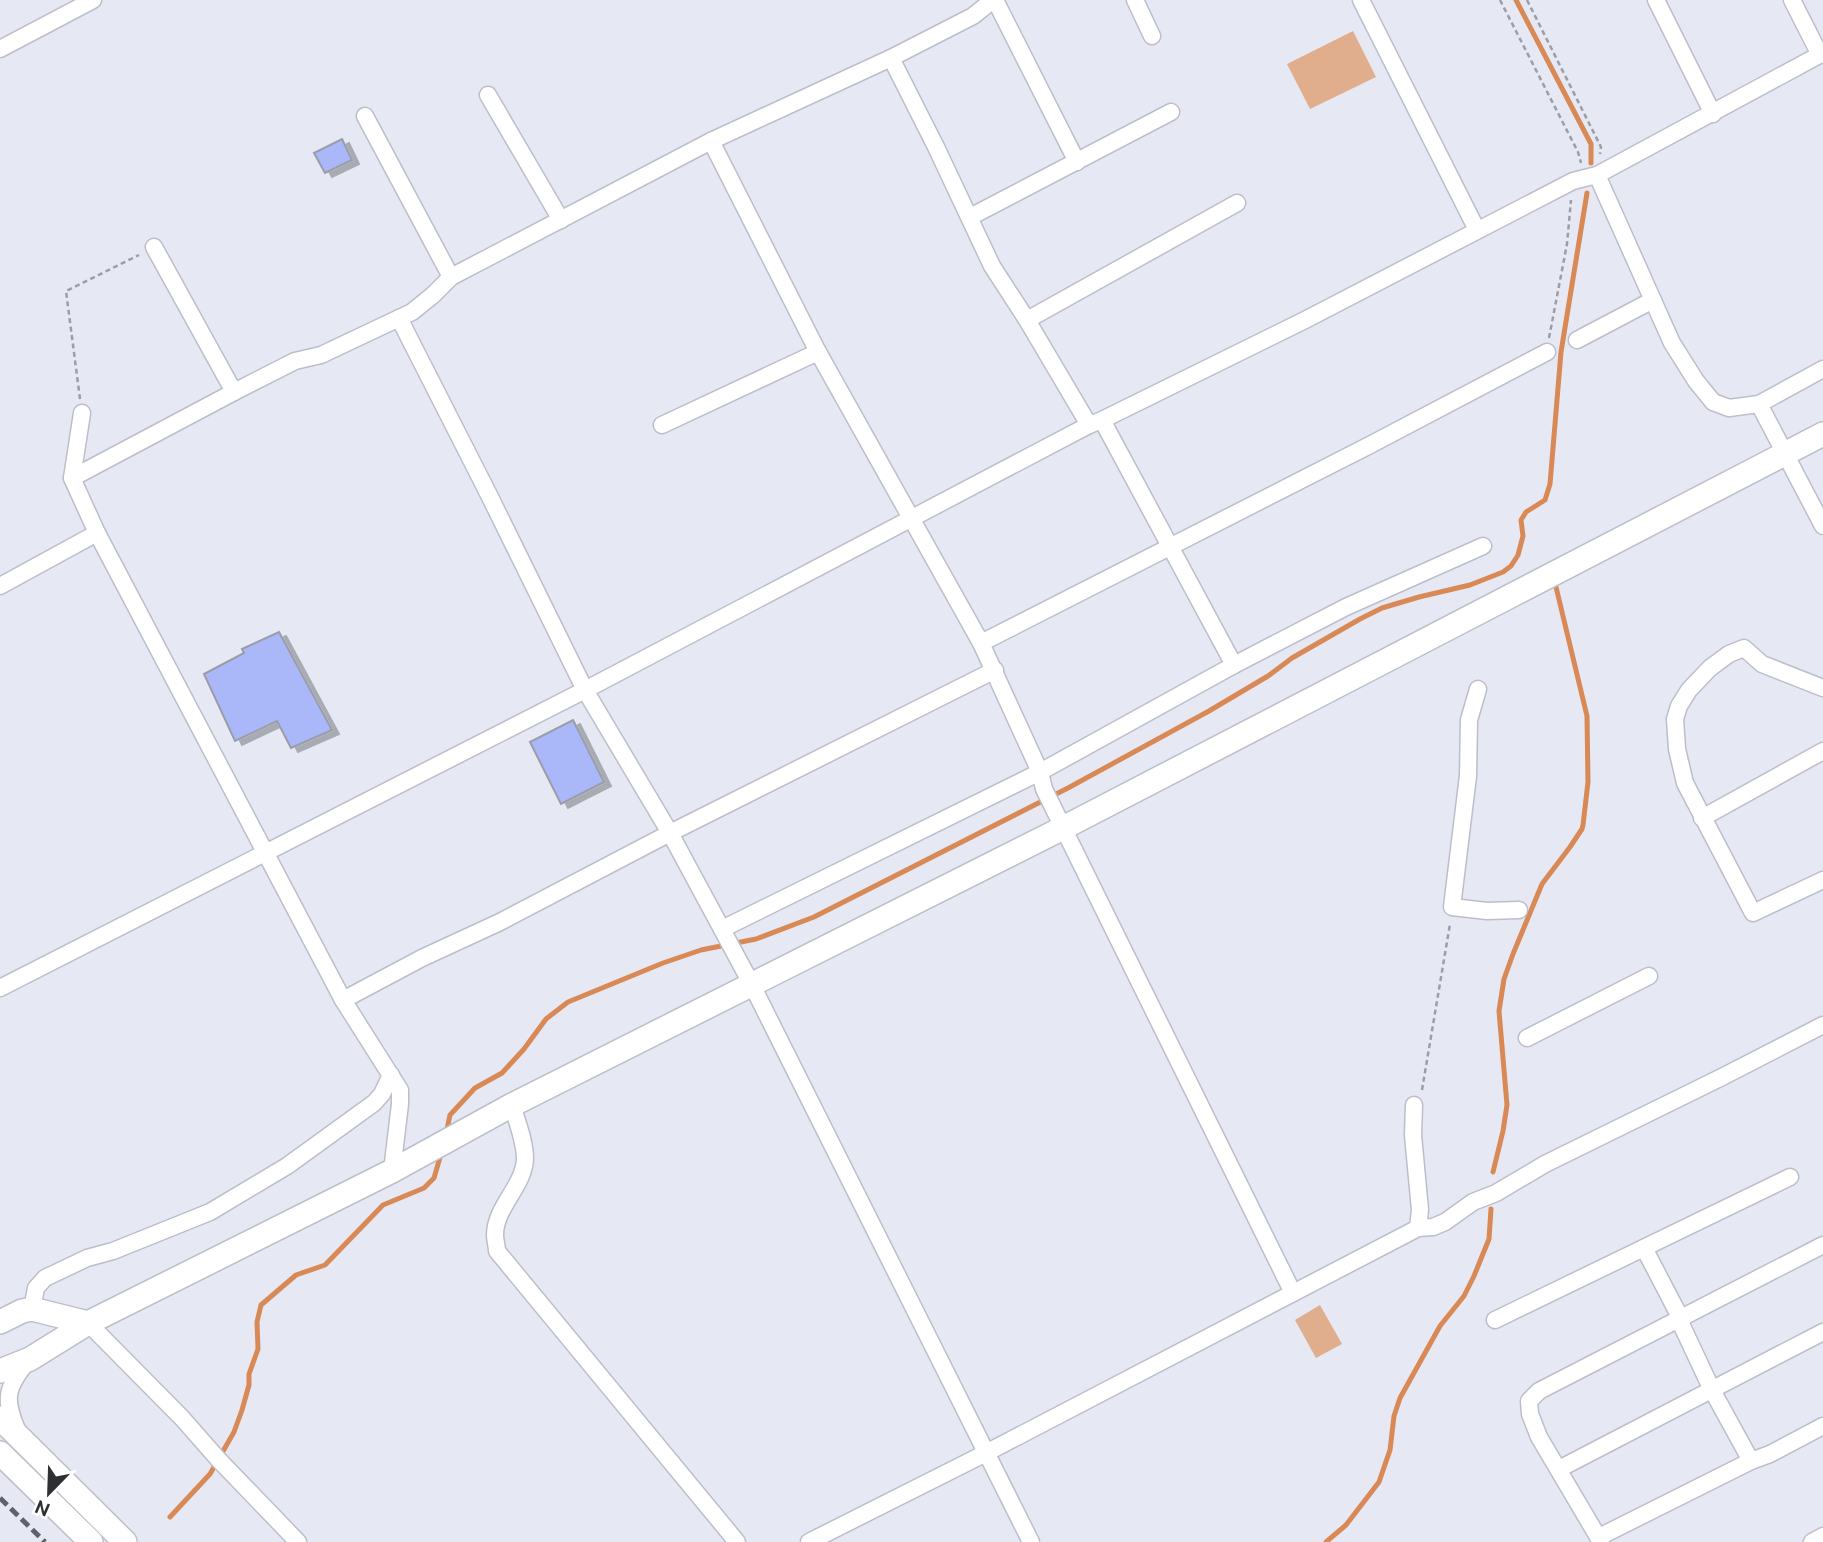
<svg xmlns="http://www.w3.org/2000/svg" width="1823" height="1542" viewBox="0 0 1823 1542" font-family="Ubuntu,sans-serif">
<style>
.grass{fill:#e0ad8d}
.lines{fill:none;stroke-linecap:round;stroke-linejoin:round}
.stream{stroke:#d88955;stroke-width:5}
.building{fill:#aab7f9;stroke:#9a9da7;stroke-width:2;filter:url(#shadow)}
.street-casing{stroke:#bcbfc9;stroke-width:19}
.secondary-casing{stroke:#bcbfc9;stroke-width:26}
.path{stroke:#9c9ea6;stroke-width:2.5;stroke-dasharray:5 3.5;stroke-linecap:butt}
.street{stroke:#fff;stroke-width:16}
.secondary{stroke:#fff;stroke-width:23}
.rail{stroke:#606268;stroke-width:5;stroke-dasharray:10 5;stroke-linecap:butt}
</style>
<defs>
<filter id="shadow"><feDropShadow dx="7" dy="4" stdDeviation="0" flood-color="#0004"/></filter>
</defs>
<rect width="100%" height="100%" fill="#e6e9f4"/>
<!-- grass -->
<g class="grass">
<path d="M1353,31L1376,77L1310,109L1287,64Z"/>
<path d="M1320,1305L1342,1344L1316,1358L1295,1320Z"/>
</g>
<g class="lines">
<!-- stream -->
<g class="stream">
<path d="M1516,0L1591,144V163"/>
<path d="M446,1134L450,1115L475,1088L502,1073L524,1049L546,1019L568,1002L663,963L701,950L756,939L814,917L1068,788L1209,711L1268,676L1292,658L1360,619L1382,608L1419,597L1470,585L1503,572L1511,566L1518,555L1523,536L1521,520L1526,512L1545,500L1550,484L1561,352L1587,193"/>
<path d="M1493,1172L1503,1131L1507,1105L1499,1011L1504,979L1513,954L1542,884L1570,847L1582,829L1583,825L1588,782L1587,716L1556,587"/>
<path d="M170,1517L210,1474L234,1432L242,1410L249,1385V1374L258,1349L257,1322L261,1305L296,1275L325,1265L383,1205L424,1188L434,1178L441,1154"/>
<path d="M1326,1542L1346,1525L1379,1482L1390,1450L1394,1416L1400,1398L1440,1326L1464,1296L1474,1276L1489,1239L1491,1209"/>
</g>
</g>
<!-- building -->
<g class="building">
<path d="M342,139L352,160L325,173L314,153Z"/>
<path d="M279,632L332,730L291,748L277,721L235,741L204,674L244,653L242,649Z"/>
<path d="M573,720L604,782L561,804L530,742Z"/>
</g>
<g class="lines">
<!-- street casing -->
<g class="street-casing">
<g id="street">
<path d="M995,0L1077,162"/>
<path d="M1135,0L1152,36"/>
<path d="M1361,0L1477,230"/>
<path d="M1656,0L1713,114"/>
<path d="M1792,0L1820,55"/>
<path d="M0,49L93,0"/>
<path d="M891,58L936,147L992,266L1027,320L1089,425"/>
<path d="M488,95L561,220"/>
<path d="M365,116L451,277"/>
<path d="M711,141L818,352L981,643L1040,772L1044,789L1293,1293"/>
<path d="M1597,175L1672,343L1696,381L1713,402L1729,408L1759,404L1823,369"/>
<path d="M970,217L1171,112"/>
<path d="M154,247L234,392"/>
<path d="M399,318L489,495L585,690L670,833L752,985L1031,1542"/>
<path d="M1027,320L1237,203"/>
<path d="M1577,340L1653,300"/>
<path d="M1759,404L1823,526"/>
<path d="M1102,420L1234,665"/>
<path d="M662,425L818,352"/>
<path d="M72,478L82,413"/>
<path d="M0,586L97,533"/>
<path d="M981,643L1368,446L1547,352"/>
<path d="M1823,688L1762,664L1744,648L1729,654L1710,668L1689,690L1679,706L1675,719L1677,749L1685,783L1753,913L1823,880"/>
<path d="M1478,689L1469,720L1468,776L1452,907L1487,911L1519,910"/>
<path d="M1702,818L1823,751"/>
<path d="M722,929L1040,772L1234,665L1346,607L1483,546"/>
<path d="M0,988L585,690L1089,425L1102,420L1305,320L1573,181L1597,175L1823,53"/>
<path d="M343,1000L422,958L500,922L670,833L995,670"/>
<path d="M1527,1038L1649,976"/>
<path d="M512,1105C517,1122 525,1141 525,1159C524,1186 495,1207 495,1235C495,1240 497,1246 497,1251L737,1542"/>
<path d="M1414,1105L1413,1135L1420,1210L1418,1228"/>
<path d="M392,1171L400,1104V1090L343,1000L97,533L72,478L234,392L295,361L321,355L412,312L433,295L451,277L711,141L891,58L973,16L993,0"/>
<path d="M1644,1248L1681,1319L1682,1326L1712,1390L1751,1461"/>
<path d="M32,1309L36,1288L45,1278L87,1258L113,1251L210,1212L287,1166L374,1103L382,1094L391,1075"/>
<path d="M1495,1320L1790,1177"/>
<path d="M88,1323L182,1418L218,1459L298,1542"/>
<path d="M18,1432C4,1400 5,1388 28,1361"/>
<path d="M1559,1469L1823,1332"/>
<path d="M1599,1537L1751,1461L1770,1454L1823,1426"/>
<path d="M809,1542L986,1453L1418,1228L1433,1227L1445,1222L1473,1202L1496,1193L1545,1164L1722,1077L1823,1025"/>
<path d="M1601,1542L1539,1437L1530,1414L1529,1401L1539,1391L1823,1245"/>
<path d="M1812,1542L1823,1536"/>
</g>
</g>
<!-- secondary casing -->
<g class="secondary-casing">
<g id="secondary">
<path d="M0,1322L22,1311L32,1309L88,1323"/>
<path d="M0,1371L30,1359L88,1323L392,1171L512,1105L1063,828L1823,434"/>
<path d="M0,1418L125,1542"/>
<path d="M0,1453L91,1542"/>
</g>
</g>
<!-- path -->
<g class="path">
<path d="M1500,0L1578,152L1581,163"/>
<path d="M1527,0L1601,147L1600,154"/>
<path d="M1549,338L1567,244L1571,200"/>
<path d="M80,399L66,291L139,255"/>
<path d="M1422,1090L1450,924"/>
</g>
<!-- street -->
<use href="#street" class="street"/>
<!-- secondary -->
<use href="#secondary" class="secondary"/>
<!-- rail -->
<path class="rail" d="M0,1498L45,1542"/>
</g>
<!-- north arrow -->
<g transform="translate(49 1493) rotate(203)" stroke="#ffffff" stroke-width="5" paint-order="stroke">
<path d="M0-5L12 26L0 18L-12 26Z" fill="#2f3034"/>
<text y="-10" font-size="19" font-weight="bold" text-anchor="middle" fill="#2f3034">N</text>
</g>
</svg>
